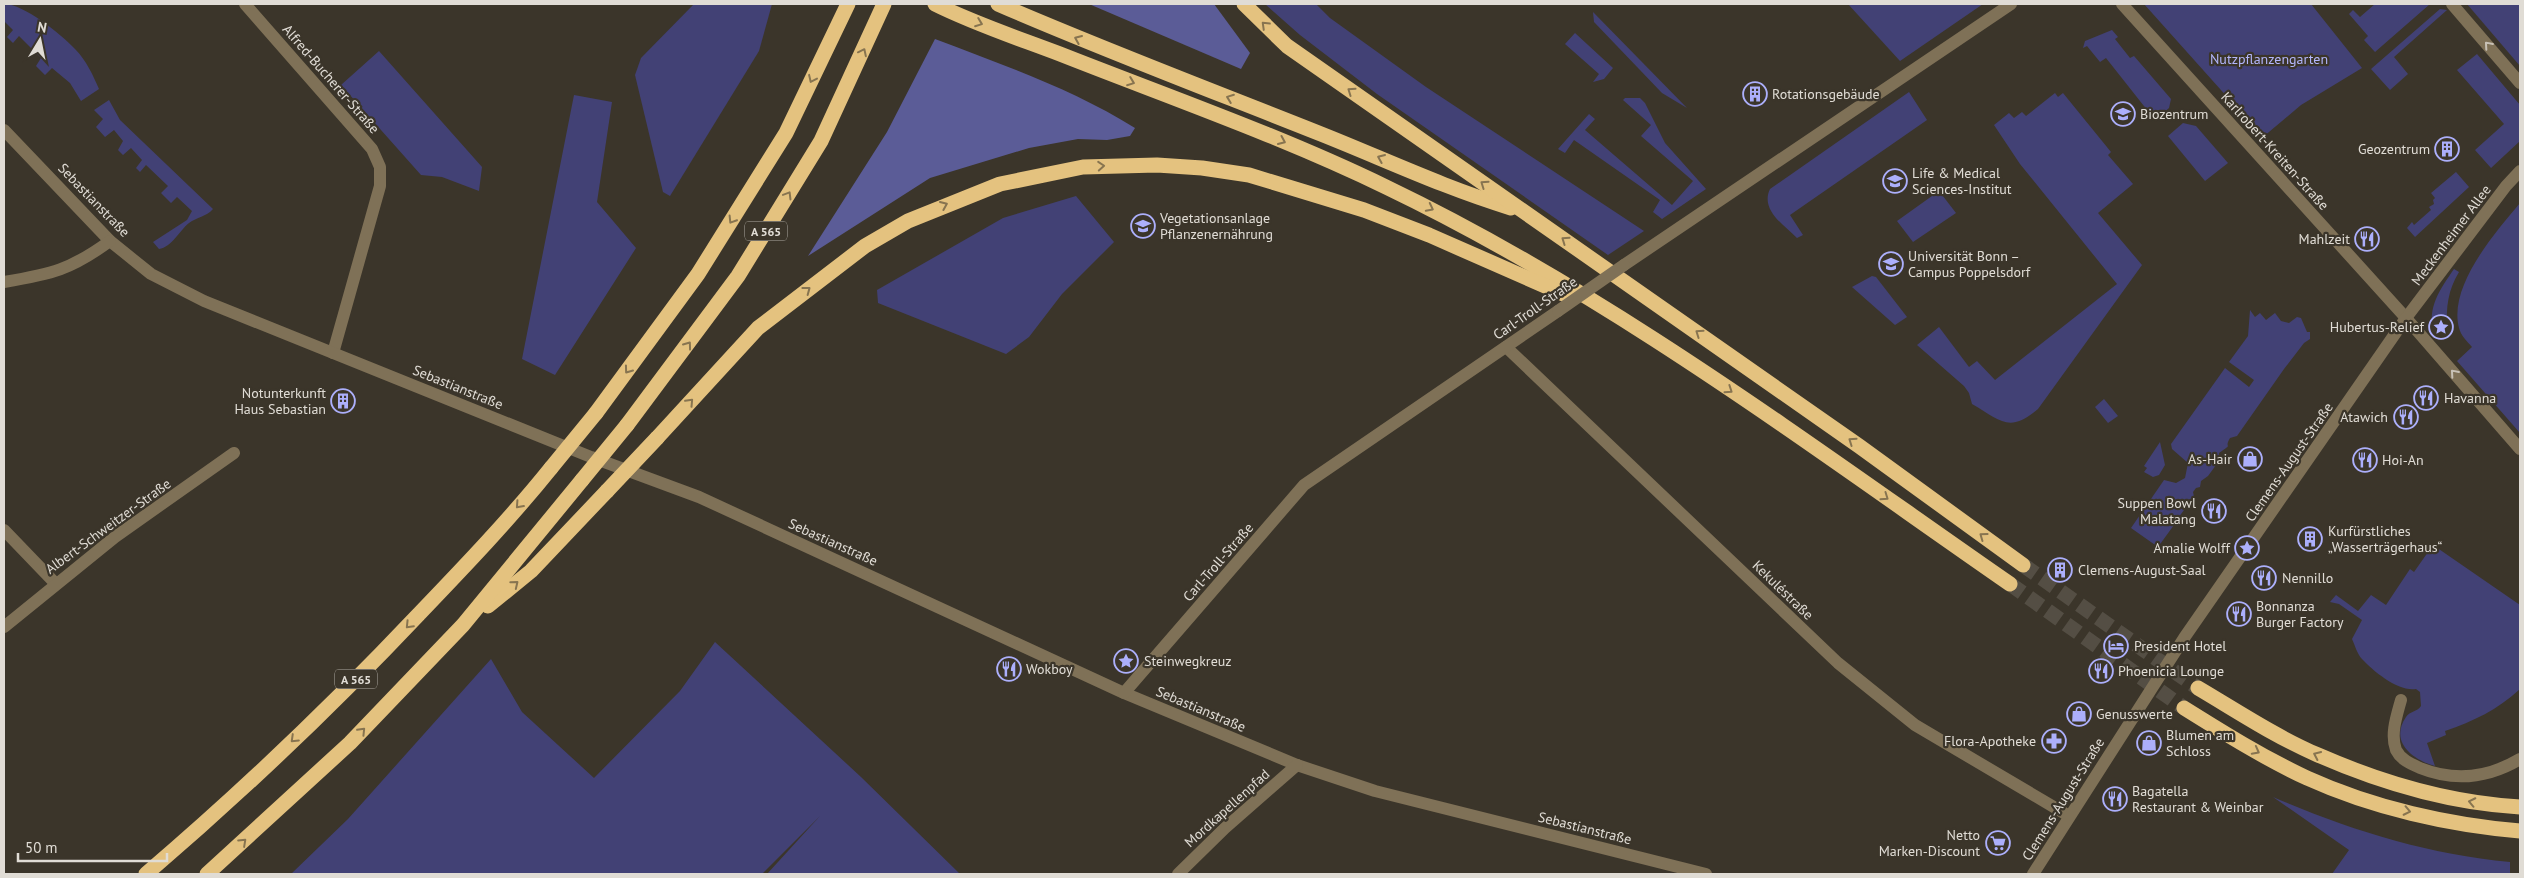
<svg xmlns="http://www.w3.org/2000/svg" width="2524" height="878" viewBox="0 0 2524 878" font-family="'PT Sans',sans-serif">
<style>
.green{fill:#424175}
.forest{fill:#5b5c97}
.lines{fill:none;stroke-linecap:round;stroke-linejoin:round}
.highway-tunnel{stroke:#544e44;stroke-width:15;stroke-dasharray:15 8;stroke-linecap:butt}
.minor{stroke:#7f7157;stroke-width:12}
.highway{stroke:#e4c27f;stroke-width:15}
.minor-bridge{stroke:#7f7157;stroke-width:12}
.highway-bridge{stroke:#e4c27f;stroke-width:15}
.oneway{stroke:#877450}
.oneway2{stroke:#c8c1b6}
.labels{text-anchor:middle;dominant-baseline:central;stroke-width:4.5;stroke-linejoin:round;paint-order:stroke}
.shield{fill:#3b352a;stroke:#aeaaa2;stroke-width:1}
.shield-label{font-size:12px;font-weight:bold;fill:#e0dcd5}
.park-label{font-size:14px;fill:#b3b6fc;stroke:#3b352a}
.street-label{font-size:14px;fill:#e0dcd5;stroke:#3b352a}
.poi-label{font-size:14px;fill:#e0dcd5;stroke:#3b352a;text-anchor:start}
</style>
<rect width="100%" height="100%" fill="#3b352a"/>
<!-- green -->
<g class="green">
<path d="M4,4C24,4 61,34 75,49C86,60 93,75 99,89L81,101L70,83L52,68L45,75L36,66L41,58L19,36L13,43L7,37L13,30L4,21Z"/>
<path d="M694,4H772L759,51L670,196L663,192L635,75L641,58Z"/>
<path d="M1265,4H1316L1330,18L1426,87L1644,231L1608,255L1377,94L1300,35Z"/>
<path d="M1848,4H1983L1900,61Z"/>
<path d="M2144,4H2311L2362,68L2301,105L2263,137Z"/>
<path d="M2375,4H2430L2375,52L2364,40L2368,36L2349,14L2353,10L2360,17Z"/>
<path d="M2467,4H2520V66Z"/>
<path d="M2440,9L2447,10L2394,57L2408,74L2390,90L2371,69Z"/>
<path d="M1593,12L1687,108L1662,93L1594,22Z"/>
<path d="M2112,30L2118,37L2115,39L2130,58L2134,56L2171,99L2169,108L2155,120L2106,58L2100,62L2087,46L2083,48L2085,41Z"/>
<path d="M1575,33L1613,68L1604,79L1593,82L1599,74L1565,44Z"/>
<path d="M379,51L482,167L479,191L442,177L421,175L341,85Z"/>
<path d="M2477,54L2520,105V141L2491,168L2475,150L2504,124L2457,70Z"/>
<path d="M1909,92L1927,120L1790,215L1803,235L1797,238C1784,225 1760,210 1770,189Z"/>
<path d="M2055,93L2058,97L2063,93L2111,152L2108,155L2133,184L2098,213L2142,265L2038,409C2009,434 2000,420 1972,404L1969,393L1964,386L1917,345L1939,327L1969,367L1977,361L1995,380L2117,284L2020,164L1994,125L2009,113L2014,118L2022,112L2026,116Z"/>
<path d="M574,95L612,102L597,202L636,248L555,375L522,359Z"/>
<path d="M1625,98H1640L1645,103L1665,143L1706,189L1662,219L1653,212L1660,200L1574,140L1565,153L1558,149L1589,114L1595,119L1585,130L1672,205L1693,181L1641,136L1651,125L1623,100Z"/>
<path d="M109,100L120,120L213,209C206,217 197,217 189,223C179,231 172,247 159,249L153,242L187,220L192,211L177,197L171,203L161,193L168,186L146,165L140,172L136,168L142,160L131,148L123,155L118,150L123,141L114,130L105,137L96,127L103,119L94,110Z"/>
<path d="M2183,123L2196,126L2228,163L2205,181L2168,136Z"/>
<path d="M2456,172L2469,187L2415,237L2407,228L2412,222L2414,225L2431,210L2429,207L2434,204L2433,200L2435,198L2431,193Z"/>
<path d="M1939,191L1956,213L1913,242L1897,221Z"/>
<path d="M1076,196L1114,242L1062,294L1029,337L1006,354L878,303L877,290L1003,218Z"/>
<path d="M2520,203V433L2457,361L2472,347C2467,341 2461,336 2459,328C2448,286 2495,233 2520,203Z"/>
<path d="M2454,269L2459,272C2448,290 2446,307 2447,328L2434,333C2426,308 2441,288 2454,269Z"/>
<path d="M1872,276L1876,277L1907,317L1895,325L1852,287Z"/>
<path d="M2250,310L2255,317L2260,313L2266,320L2275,313L2281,321L2289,323L2297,317L2301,318L2307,332H2310V339L2304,343L2284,369L2237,436L2230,438C2223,450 2235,442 2219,453V461L2208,476L2201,481L2200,487L2196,488L2193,492L2194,497L2178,518L2180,521L2177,526L2174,525L2158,547L2131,528L2164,480L2176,483L2185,478L2188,463L2172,449L2171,444L2225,368L2249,387L2254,380L2229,362L2248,336Z"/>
<path d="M2104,399L2118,416L2108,423L2095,407Z"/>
<path d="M2160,442L2165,465L2159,475L2153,477L2144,472L2147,468L2144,466Z"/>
<path d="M2433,545L2520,605V689C2497,710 2474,721 2445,731L2446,735L2427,743L2435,766C2413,760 2389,742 2406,717C2410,711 2417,712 2421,706L2420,692L2416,689C2399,692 2374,672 2362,659C2357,654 2355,645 2352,639L2362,620L2339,604L2330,602L2336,595L2358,611L2371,595L2386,605L2410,569L2414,572Z"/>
<path d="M715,642L861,777L960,874H767L820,816L762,874H291L348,819L491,659L522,712L594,778L680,691Z"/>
<path d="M2273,797C2350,830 2426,854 2510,862V874H2332L2349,850Z"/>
</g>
<!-- forest -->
<g class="forest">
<path d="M1089,4H1214L1250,53L1241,69Z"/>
<path d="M935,39C1003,65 1073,89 1135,128L1130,136L1107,140L1078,139L1029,148L930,178L808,256L887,132Z"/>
</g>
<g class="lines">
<!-- highway-tunnel -->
<g class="highway-tunnel">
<path d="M2023,565L2198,688"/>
<path d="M2010,584L2184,708"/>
</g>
<!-- minor -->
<g class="minor">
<path d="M245,4L372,149L380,167V186L333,353"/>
<path d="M2122,4L2406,318L2520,449"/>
<path d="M2452,4L2520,83"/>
<path d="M4,130L110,241L151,274L204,301L591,457L699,497L1124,693L1297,765L1375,791L1706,874"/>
<path d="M1624,265L2011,4"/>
<path d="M4,282C52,274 70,270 110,241"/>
<path d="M1506,347L1838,663L1915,725L2069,816"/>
<path d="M4,530L55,583"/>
<path d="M4,627L115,537L234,453"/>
<path d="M1124,693L1304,485L1558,311"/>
<path d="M2401,700C2397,715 2390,734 2396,750C2401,760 2411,764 2420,768C2455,782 2488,778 2520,759"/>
<path d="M1178,874L1225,828L1297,765"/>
<path d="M2033,874L2184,638L2406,318L2506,186L2520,171"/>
</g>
<!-- highway -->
<g class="highway">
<path d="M935,4C975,24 1018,38 1060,54C1169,97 1281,136 1386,187C1609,294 1808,444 2010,584"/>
<path d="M998,4C1104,50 1213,91 1321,134C1384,159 1445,188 1511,208"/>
<path d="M1244,4L1287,46L1859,446L2023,565"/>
<path d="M596,413L698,274L786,133L848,4"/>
<path d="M627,425L738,276L821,141L884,4"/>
<path d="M657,438L758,328L865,246L908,221L1000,184L1083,167L1157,165L1202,168L1249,175L1364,210L1429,235L1570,297"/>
<path d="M488,606L531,571L607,491"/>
<path d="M2198,688C2237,711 2276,737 2318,755C2382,783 2450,803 2520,807"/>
<path d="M2184,708C2224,733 2264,758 2307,778C2373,808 2449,825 2520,831"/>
<path d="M146,874C242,792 333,705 419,614C464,567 510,519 551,468"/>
<path d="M207,874L350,743L463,625L582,480"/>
</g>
<!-- minor-bridge -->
<path class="minor-bridge" d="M1558,311L1624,265"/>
<!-- highway-bridge -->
<g class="highway-bridge">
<path d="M551,468L596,413"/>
<path d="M582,480L627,425"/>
<path d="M607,491L657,438"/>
</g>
</g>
<!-- one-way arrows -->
<defs><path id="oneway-chevron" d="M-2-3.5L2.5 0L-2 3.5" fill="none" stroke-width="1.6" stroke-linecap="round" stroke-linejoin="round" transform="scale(1.25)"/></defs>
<g class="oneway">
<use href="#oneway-chevron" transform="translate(979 23) rotate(21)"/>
<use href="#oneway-chevron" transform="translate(1265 25) rotate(-136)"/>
<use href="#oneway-chevron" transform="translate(1078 39) rotate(-157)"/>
<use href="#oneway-chevron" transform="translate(863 52) rotate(-64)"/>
<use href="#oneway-chevron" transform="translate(812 79) rotate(115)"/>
<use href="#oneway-chevron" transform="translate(1131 82) rotate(21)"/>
<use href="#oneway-chevron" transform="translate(1351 91) rotate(-145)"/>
<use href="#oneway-chevron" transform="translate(1230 98) rotate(-159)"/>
<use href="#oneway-chevron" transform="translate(1282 141) rotate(24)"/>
<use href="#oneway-chevron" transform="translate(1381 158) rotate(-157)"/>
<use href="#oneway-chevron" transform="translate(1101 166) rotate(-4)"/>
<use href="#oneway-chevron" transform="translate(1484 184) rotate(-145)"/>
<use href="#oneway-chevron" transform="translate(788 195) rotate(-59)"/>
<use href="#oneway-chevron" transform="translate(944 205) rotate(-23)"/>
<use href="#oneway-chevron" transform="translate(1430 208) rotate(27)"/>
<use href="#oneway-chevron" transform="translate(732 220) rotate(122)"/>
<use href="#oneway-chevron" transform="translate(1565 240) rotate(-145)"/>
<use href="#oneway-chevron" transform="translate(807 290) rotate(-37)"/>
<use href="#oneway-chevron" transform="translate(1699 333) rotate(-145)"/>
<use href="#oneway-chevron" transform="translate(688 345) rotate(-54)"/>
<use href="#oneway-chevron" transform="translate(628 370) rotate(126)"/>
<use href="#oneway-chevron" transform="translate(1729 390) rotate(34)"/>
<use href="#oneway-chevron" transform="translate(690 402) rotate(-47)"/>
<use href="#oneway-chevron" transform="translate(1852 441) rotate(-145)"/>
<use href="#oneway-chevron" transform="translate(1885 497) rotate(35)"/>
<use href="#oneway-chevron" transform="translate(519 505) rotate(132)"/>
<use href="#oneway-chevron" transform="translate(1983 536) rotate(-144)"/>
<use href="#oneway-chevron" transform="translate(515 584) rotate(-39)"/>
<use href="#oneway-chevron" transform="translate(409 625) rotate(134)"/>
<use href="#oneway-chevron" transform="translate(362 731) rotate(-46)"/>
<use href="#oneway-chevron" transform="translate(294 739) rotate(136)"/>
<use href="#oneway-chevron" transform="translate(2256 751) rotate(28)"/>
<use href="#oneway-chevron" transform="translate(2317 755) rotate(-155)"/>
<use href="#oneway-chevron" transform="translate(2472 802) rotate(-168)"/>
<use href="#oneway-chevron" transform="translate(2407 811) rotate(12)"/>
<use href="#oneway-chevron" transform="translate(243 842) rotate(-43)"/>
</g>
<g class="oneway2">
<use href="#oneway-chevron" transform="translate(2488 45) rotate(-131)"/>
<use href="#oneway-chevron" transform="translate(2454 373) rotate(-131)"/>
</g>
<!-- icons -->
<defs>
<g id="building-ring" transform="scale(1.25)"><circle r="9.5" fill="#3b352a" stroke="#acaffb" stroke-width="1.5"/><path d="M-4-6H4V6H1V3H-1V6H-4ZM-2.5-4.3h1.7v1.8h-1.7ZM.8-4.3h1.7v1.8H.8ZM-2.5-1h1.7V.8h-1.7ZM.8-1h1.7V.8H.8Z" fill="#acaffb"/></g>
<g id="university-ring" transform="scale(1.25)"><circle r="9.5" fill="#3b352a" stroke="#acaffb" stroke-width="1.5"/><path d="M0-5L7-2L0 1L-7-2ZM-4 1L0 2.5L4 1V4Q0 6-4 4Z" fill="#acaffb"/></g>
<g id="restaurant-ring" transform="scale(1.25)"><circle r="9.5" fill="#3b352a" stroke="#acaffb" stroke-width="1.5"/><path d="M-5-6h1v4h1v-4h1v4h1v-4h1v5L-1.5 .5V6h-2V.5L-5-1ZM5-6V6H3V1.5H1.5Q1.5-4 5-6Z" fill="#acaffb"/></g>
<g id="sight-ring" transform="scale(1.25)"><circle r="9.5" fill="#3b352a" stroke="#acaffb" stroke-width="1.5"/><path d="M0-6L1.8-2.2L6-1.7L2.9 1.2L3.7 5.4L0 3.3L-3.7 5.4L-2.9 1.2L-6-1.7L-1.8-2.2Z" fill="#acaffb"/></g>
<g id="shop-ring" transform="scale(1.25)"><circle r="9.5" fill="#3b352a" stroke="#acaffb" stroke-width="1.5"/><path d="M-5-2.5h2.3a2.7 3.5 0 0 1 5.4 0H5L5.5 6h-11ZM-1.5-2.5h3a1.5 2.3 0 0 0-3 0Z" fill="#acaffb"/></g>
<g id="hotel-ring" transform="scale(1.25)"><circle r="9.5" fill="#3b352a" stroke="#acaffb" stroke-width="1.5"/><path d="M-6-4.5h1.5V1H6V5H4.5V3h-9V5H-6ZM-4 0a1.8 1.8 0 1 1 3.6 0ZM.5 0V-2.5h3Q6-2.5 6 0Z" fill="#acaffb"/></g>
<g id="pharmacy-ring" transform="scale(1.25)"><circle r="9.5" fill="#3b352a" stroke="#acaffb" stroke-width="1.5"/><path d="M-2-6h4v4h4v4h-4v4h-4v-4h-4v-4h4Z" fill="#acaffb"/></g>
<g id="supermarket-ring" transform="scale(1.25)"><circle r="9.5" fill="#3b352a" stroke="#acaffb" stroke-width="1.5"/><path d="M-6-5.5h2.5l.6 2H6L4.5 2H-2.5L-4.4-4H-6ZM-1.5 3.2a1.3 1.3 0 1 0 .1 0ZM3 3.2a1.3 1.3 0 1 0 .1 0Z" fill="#acaffb"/></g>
</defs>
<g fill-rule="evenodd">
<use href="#building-ring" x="1755" y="94"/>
<use href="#university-ring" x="2123" y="114"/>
<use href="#building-ring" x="2447" y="149"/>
<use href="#university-ring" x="1895" y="181"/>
<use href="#university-ring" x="1143" y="226"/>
<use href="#restaurant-ring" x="2367" y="239"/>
<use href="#university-ring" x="1891" y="264"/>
<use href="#sight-ring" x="2441" y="327"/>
<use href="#restaurant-ring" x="2426" y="398"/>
<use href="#building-ring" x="343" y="401"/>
<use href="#restaurant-ring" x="2406" y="417"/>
<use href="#shop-ring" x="2250" y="459"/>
<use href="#restaurant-ring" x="2365" y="460"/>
<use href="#restaurant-ring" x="2214" y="511"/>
<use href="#building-ring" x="2310" y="539"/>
<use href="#sight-ring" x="2247" y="548"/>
<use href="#building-ring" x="2060" y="570"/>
<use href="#restaurant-ring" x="2264" y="578"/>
<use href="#restaurant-ring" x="2239" y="614"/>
<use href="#hotel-ring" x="2116" y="646"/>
<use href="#sight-ring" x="1126" y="661"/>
<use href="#restaurant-ring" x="1009" y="669"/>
<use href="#restaurant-ring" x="2101" y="671"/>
<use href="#shop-ring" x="2079" y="714"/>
<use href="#pharmacy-ring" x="2054" y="741"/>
<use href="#shop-ring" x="2149" y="743"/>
<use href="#restaurant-ring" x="2115" y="799"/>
<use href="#supermarket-ring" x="1998" y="843"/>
</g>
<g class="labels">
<!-- shield labels -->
<g class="shield">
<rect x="745" y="221.5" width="42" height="19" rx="4"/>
<rect x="335" y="669.5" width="42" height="19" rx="4"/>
</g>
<g class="shield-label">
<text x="766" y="231">A 565</text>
<text x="356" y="679">A 565</text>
</g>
<!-- park labels -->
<g class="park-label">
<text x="2269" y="59">Nutzpflanzengarten</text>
</g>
<!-- street labels -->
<g class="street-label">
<text transform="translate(331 79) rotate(49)">Alfred-Bucherer-Straße</text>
<text transform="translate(2275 151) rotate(48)">Karlrobert-Kreiten-Straße</text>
<text transform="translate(94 200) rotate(46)">Sebastianstraße</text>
<text transform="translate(2451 235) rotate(-53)">Meckenheimer Allee</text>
<text transform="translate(1535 308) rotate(-35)">Carl-Troll-Straße</text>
<text transform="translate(458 387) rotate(22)">Sebastianstraße</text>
<text transform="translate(2289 462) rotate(-55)">Clemens-August-Straße</text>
<text transform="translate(108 526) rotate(-36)">Albert-Schweitzer-Straße</text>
<text transform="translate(833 542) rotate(24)">Sebastianstraße</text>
<text transform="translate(1218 562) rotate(-49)">Carl-Troll-Straße</text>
<text transform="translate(1783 590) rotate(44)">Kekuléstraße</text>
<text transform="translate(1201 709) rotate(23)">Sebastianstraße</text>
<text transform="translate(2063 799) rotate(-58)">Clemens-August-Straße</text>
<text transform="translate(1227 808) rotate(-42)">Mordkapellenpfad</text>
<text transform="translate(1585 828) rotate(14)">Sebastianstraße</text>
</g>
<!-- poi labels -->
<g class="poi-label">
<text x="1772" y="94">Rotationsgebäude</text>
<text x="2140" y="114">Biozentrum</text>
<text x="2430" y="149" text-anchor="end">Geozentrum</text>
<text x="1912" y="173">Life &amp; Medical<tspan x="1912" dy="16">Sciences-Institut</tspan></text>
<text x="1160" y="218">Vegetationsanlage<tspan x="1160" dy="16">Pflanzenernährung</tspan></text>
<text x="2350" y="239" text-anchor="end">Mahlzeit</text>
<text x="1908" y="256">Universität Bonn –<tspan x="1908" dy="16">Campus Poppelsdorf</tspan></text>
<text x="2424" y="327" text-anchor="end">Hubertus-Relief</text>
<text x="326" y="393" text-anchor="end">Notunterkunft<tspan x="326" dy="16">Haus Sebastian</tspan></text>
<text x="2444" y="398">Havanna</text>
<text x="2388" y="417" text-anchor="end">Atawich</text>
<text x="2232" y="459" text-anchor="end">As-Hair</text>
<text x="2382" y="460">Hoi-An</text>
<text x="2196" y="503" text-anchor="end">Suppen Bowl<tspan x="2196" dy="16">Malatang</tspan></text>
<text x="2328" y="531">Kurfürstliches<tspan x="2328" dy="16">„Wasserträgerhaus“</tspan></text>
<text x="2230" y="548" text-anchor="end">Amalie Wolff</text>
<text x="2078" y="570">Clemens-August-Saal</text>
<text x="2282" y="578">Nennillo</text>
<text x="2256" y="606">Bonnanza<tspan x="2256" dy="16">Burger Factory</tspan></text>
<text x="2134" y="646">President Hotel</text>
<text x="1144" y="661">Steinwegkreuz</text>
<text x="1026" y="669">Wokboy</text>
<text x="2118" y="671">Phoenicia Lounge</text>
<text x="2096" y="714">Genusswerte</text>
<text x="2166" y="735">Blumen am<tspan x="2166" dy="16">Schloss</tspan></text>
<text x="2036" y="741" text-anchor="end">Flora-Apotheke</text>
<text x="2132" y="791">Bagatella<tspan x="2132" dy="16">Restaurant &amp; Weinbar</tspan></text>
<text x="1980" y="835" text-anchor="end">Netto<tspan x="1980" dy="16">Marken-Discount</tspan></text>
</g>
</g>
<!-- border -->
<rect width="2524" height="878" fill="none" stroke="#e0dcd5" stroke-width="10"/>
<!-- north arrow -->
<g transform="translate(40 40) rotate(10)" stroke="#3b352a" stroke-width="4" paint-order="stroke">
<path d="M0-4L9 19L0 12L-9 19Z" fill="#e0dcd5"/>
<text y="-8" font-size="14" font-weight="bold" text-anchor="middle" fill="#e0dcd5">N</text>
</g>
<!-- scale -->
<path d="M18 853v8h149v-8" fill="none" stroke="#e0dcd5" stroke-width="2.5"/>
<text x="25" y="853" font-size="15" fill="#e0dcd5" stroke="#3b352a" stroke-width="4" paint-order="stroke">50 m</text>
</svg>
